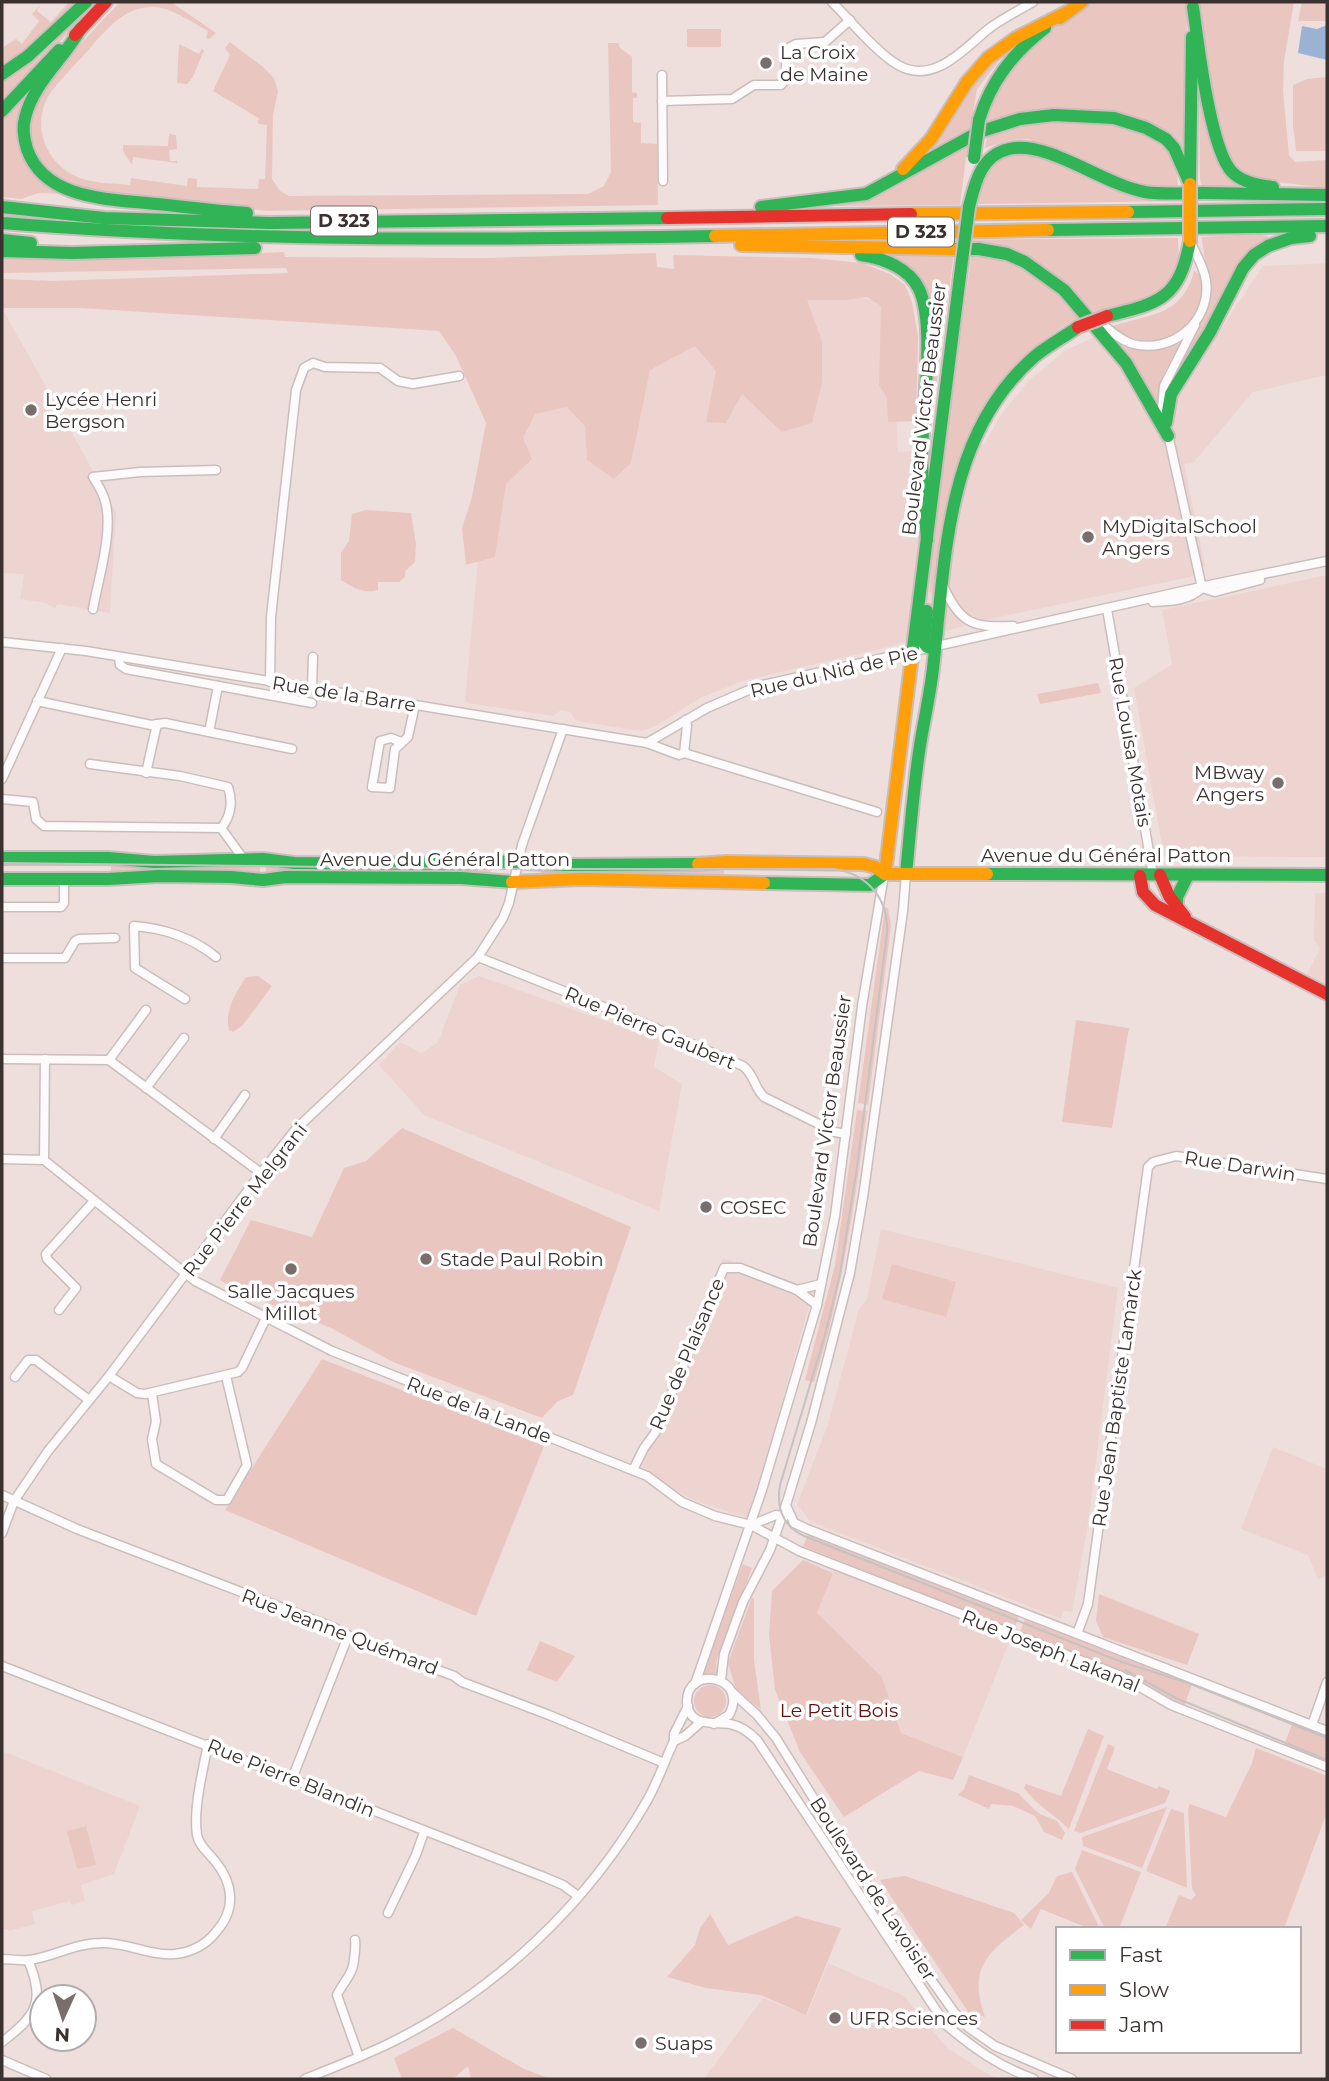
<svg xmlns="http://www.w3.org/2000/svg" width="1329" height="2081" viewBox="0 0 1329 2081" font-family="Montserrat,sans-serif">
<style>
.built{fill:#eed4d0}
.green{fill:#eac6c1}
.water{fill:#9bb2d3}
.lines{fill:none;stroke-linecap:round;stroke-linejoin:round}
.street-casing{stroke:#cabebc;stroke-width:11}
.fast-casing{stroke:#cabebc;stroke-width:16}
.slow-casing{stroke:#cabebc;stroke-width:16}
.jam-casing{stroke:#cabebc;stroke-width:16}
.street{stroke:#fcfafa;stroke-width:8}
.fast{stroke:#30b455;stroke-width:12}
.slow{stroke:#ff9f0a;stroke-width:12}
.jam{stroke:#e5322d;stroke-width:12}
.tram{stroke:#c6c2c1;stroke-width:2}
.fast-bridge-casing{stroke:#cabebc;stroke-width:16;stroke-linecap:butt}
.slow-bridge-casing{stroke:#cabebc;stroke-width:16;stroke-linecap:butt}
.jam-bridge-casing{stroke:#cabebc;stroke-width:16;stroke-linecap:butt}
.fast-bridge{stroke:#30b455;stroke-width:12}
.slow-bridge{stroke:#ff9f0a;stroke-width:12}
.jam-bridge{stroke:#e5322d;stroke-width:12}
.poi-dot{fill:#7a6e6c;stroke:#fff;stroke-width:2.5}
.labels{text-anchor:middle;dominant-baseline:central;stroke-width:7;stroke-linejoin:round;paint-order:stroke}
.shield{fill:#fff;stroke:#766f6d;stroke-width:2}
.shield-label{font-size:18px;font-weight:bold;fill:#3b312f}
.poi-label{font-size:19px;fill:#3b312f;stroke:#fff;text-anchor:start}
.street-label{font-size:19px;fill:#3b312f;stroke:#fff}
.park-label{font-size:19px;fill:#60100d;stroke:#fff}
</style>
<rect width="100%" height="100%" fill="#eedfdd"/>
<!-- built -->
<g class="built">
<path d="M1327,263V375L1253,392L1193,463L1184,464L1205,566L1190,577L990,619L888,647L743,681L702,697L654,727L641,731L583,722L575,720L570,712L561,710L553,716L468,703L465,700L478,560L518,399L814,287L879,302L886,309L893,346L898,452L985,444L1000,416L1028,381L1065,351L1098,335L1130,375L1155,427L1263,266Z"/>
<path d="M2,308L116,512L110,613L58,604L55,608L45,603L20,599L24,574L2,573Z"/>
<path d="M1327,575V857L1164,856L1134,688L1172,664L1162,610Z"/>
<path d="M1315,893H1327V985L1307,974L1320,949L1314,940Z"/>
<path d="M479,976L659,1040L654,1067L682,1084L659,1211L424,1115L379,1065L400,1042L422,1053L438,1042L460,985Z"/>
<path d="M881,1229L1118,1288L1088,1524L1072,1612L1064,1611L1061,1619L811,1522L797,1505L828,1424L859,1309L867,1299Z"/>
<path d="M723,1258L814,1289L749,1518L693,1500L641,1469Z"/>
<path d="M1273,1447L1327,1469V1575L1318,1579L1308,1555L1241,1529Z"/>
<path d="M834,1570L1010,1640L963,1757L901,1733L882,1677L816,1613Z"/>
<path d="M2,1751L140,1806L114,1874L81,1885L85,1901L72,1905L70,1901L32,1911L35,1924L9,1931L8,1929L2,1930Z"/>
<path d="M828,1963L904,1996L947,2048L991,2076L1000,2079H704L763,1998L807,2015Z"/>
</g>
<!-- green -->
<g class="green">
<path d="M69,2H80L2,69V48L16,39L22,44L39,21L32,14L40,5L37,11L51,22Z"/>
<path d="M92,2H98L2,102V80Z"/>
<path d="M120,2H171L216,33L209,39L206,38L208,31C193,23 172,8 155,7C122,5 102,35 83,56C72,68 60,80 51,92C31,121 43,159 73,175C90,184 112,183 130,185L131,178L187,186L188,178L197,179V187L258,189L259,179H265L267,125L259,124L257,121L260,119L213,91L230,55L225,48L230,42L262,66L274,78L278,91L273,115L272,179L280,191L289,196L588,194L604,186L611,172L608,43H618L620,48L632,57V92L637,93V98H633V122L641,123V143L657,144L658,205L266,211L95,190C25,174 15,135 51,76C57,66 68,57 76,49C91,33 105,17 120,2Z"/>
<path d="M1089,2H1187L1186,147L1113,113L985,123C988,67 1048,31 1089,2Z"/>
<path d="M1200,2H1294L1284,61L1283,91L1289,155L1295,162L1327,160V188L1250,179L1230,161L1209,89Z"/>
<path d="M1302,2H1327V21H1298Z"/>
<rect x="687" y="29" width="34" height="18"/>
<path d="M179,44L199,54L202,48L204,51C197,62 197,75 187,84L177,83Z"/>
<path d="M1003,56L977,89L970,129L929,153L977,76Z"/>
<path d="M1327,77V151H1296L1293,125V85L1307,79Z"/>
<path d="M1199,97L1242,187L1202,189L1200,179Z"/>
<path d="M20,101H23L22,143L68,194L39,193L21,199L2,197V120Z"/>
<path d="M1077,118C1108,125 1156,125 1173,157C1178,167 1177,180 1178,190L1139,187L1028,139L1010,140L985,148L987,136L1009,127Z"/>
<path d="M169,134L176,135L177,149L169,150L170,161H177V163L133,157L132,165L123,151V145L168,146Z"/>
<path d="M968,142L960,205L834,206Z"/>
<path d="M1023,149L1178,197V201L978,204L987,165Z"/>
<path d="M1256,234L1268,236L1267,241C1225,260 1234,284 1213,317C1198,341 1182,363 1167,385L1208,307C1214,282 1203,261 1202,237Z"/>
<path d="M1178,238C1178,247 1180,257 1178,266C1172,303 1124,306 1095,313L1059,279L1035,262L900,240Z"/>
<path d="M284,252L285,257L484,258L656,253L657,267L674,269L673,255L812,258L862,263L890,274L905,285L912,302L918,336L916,421L888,422L887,398L879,385L881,306L867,297L845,300H807L822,341V382L812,423L782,432L742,394L726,423L706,422L716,371L695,346L650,370L631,463L614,479L587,460L585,426L567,407L535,414L523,438L532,459L506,484L495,557L466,565L462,528L472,497L486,423L456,356L439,331L81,308H2V279L53,281L288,273L286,268L2,273V256L136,258Z"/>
<path d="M884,252L954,253L928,452L931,318Z"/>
<path d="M972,252L991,254L1036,272L1081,318C1061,325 1044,340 1028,354C954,423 947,499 933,593L930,592L932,546H934L937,521L934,520Z"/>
<path d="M1194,271L1201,275C1214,332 1153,359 1110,327C1147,314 1182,318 1194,271Z"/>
<path d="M1181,343L1164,373L1158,401L1153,403L1121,346L1149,351Z"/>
<path d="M366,510L411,513L416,544L415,562L405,571V577L399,582H378V590C363,594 354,588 341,580V553L349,541L352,514Z"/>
<path d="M1098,683L1101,693L1040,704L1037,694Z"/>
<path d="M111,861L260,865V874L111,876Z"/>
<path d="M266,865L491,867L490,876L266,875Z"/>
<path d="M724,866V880L541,876V867Z"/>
<path d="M885,907L888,908L891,926L868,1105L858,1103Z"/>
<path d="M258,976L272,986L242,1026L233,1032L229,1030C224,1011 236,992 246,977Z"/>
<path d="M1076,1020L1129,1028L1112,1128L1062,1122Z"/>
<path d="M857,1110L867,1111C855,1203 842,1293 814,1382L805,1380L835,1265Z"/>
<path d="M402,1128L631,1227L573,1395L558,1401L542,1418L393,1362L331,1328L239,1292L220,1280L251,1220L312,1237L344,1168L366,1161Z"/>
<path d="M892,1264L956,1282L946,1317L882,1299Z"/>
<path d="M322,1359L544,1446L476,1616L225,1510Z"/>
<path d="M809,1533L1019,1616L1014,1630L803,1546Z"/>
<path d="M803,1560L833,1573L817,1613L882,1677L901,1733L963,1757L953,1780L919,1771L844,1817L800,1752L775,1690L769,1635L772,1591Z"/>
<path d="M743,1564L752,1568L716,1662L717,1674H703Z"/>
<path d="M1099,1594L1199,1634L1187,1665L1103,1637L1096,1621Z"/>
<path d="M752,1597L754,1600V1660L761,1710L736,1689L728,1663Z"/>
<path d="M1025,1619L1159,1671L1193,1682L1184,1706L1134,1678L1020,1632Z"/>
<path d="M540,1641L575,1656L557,1682L527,1670Z"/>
<circle cx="710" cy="1701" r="16"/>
<path d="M1293,1722L1327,1736V1762L1284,1745Z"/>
<path d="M1088,1729L1104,1736L1069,1829C1053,1813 1038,1807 1024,1788L1026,1784L1061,1796Z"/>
<path d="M1108,1744L1115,1747L1107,1769L1157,1789L1159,1786L1170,1791L1165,1803L1081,1833L1074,1831Z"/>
<path d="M1256,1748L1327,1776V1812L1284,1929H1165L1179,1895L1191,1900L1196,1895L1192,1889L1188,1809L1190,1804L1226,1817L1252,1763Z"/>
<path d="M969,1775L1018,1793L1038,1813L1057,1821L1065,1833L1062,1840L1044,1832L1035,1816L1013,1806L991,1804L989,1809L958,1795L964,1789Z"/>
<path d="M1167,1807L1142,1868L1083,1846L1082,1837Z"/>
<path d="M1171,1809L1184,1813L1187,1888L1146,1871Z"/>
<path d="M86,1826L96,1865L77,1869L67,1831Z"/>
<path d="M1082,1850L1141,1872L1119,1929H1105L1075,1869Z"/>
<path d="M1072,1872L1100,1929H1090L1041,1909L1031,1929L1021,1920L1049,1893L1057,1876Z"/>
<path d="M905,1876L1014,1913L1024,1925C987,1953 968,1968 985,2017L969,2013L880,1880Z"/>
<path d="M710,1914L728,1945L796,1916L841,1928L806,2015L761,1995L706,1988L667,1977L695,1945L700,1928Z"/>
<path d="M453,2028L524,2069L551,2079H471L468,2066L453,2079H402L394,2058Z"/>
</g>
<!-- water -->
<path class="water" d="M1327,25V60L1298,53L1302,26L1317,29Z"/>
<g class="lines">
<!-- street casing -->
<g class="street-casing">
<g id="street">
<path d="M832,2C850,20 877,53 898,65C935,86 965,47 991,27C1004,18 1019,10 1033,2"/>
<path d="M662,75L663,181"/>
<path d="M662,101L732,99L754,85H781L786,79V56L790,47L796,44L825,42L850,20"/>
<path d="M1098,320C1108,329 1120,340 1133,344C1172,354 1211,322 1206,281C1204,267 1196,254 1190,241"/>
<path d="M1162,408L1164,386L1195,325"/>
<path d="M1168,434L1202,588"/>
<path d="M942,584C961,623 970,628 1013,626"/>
<path d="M1202,588L1215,592L1260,580"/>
<path d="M1153,602C1172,601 1188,601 1202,588"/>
<path d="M93,609C98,580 114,530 105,501C103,492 98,485 93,477L140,472L216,470"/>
<path d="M1107,609L1153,875"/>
<path d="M2,642L86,651L647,743L679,755L684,753L877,812"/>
<path d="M119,657L120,665L126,669L312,703"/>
<path d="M270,682L271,617L296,390L304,368L313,363L325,367L380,368L398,381L413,384L459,376"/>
<path d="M312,688L313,657"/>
<path d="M37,701L151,725L165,723L292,749"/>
<path d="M209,732L218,686"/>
<path d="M401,742L391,738L380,741L372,787L390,788L395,749L408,737L415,705"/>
<path d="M647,743L707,708L758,686L1214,584L1327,561"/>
<path d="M684,753L687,726L686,720"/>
<path d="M90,764L180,776L228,787C233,801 231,817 221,828"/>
<path d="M146,773L157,724"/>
<path d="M2,779L62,648"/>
<path d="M2,799L33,802L36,819L44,826L221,828"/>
<path d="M221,828L245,861"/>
<path d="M2,907H61L64,903V878"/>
<path d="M478,957L634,1019L743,1066C755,1075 754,1088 764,1097L835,1132L846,1134"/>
<path d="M2,958H65L75,941L79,939L115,938"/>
<path d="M185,999L135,968L134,926C163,928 193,938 216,957"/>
<path d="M2,1059L109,1060L261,1173"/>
<path d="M109,1060L146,1010"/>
<path d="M146,1088L184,1038"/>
<path d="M214,1139L245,1095"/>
<path d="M2,1159L44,1160"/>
<path d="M44,1160L195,1281L332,1351L647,1476L682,1502L715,1516L751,1525L799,1551L1121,1676L1171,1705L1327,1767"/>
<path d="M44,1160L45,1059"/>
<path d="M797,1290L821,1284"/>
<path d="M59,1310L76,1288L47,1259L46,1254L94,1201"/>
<path d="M109,1376L137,1393L145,1394L238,1372L242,1368L266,1318"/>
<path d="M15,1377L28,1360H36L89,1400"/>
<path d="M152,1394L156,1421L152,1439L156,1464L216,1500H227L247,1465L226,1376"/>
<path d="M633,1470L644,1448L655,1433L724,1268H740L797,1290L817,1305"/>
<path d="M2,1495L77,1529L335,1628L355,1639L454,1676L462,1682L549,1715L664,1763"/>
<path d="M786,1505L794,1523L807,1529L1327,1731"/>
<path d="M751,1525L776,1515L784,1517"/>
<path d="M2,1533L14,1501L48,1451L109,1376L261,1173L296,1129L478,957L503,918L509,903L522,845L563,729"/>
<path d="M1077,1634L1088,1604L1148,1167L1153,1162L1176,1156L1327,1179"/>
<path d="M2,1666L544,1877L563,1885L578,1896"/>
<path d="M721,1680L724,1654L743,1602L770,1550L786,1505L811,1423L850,1273L863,1197L903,911L906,874"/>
<path d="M695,1684L762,1490L817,1305L835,1216L862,1006L884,875"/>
<path d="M732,1692L757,1715L776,1738L895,1929L954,2012L969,2028L995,2046L1072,2079"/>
<path d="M714,1724L729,1715C750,1676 686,1664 687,1702C688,1727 713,1722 730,1724C741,1726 749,1732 757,1740L946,2025C975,2049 998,2066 1034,2079"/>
<path d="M1312,1725L1327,1682"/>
<path d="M674,1741L685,1736L701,1722"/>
<path d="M292,1779L348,1636"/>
<path d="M388,1913L416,1855L424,1832"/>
<path d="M355,1940C356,1944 354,1965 352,1969C349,1978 341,1986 337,1995L359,2057"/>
<path d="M2,1959C10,1959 20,1961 29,1960C53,1957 75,1943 101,1943C127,1942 149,1956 175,1954C192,1952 205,1946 216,1932C236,1910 234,1884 215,1861C208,1852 199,1846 197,1835C193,1809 203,1770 208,1744"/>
<path d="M2,2042C36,2016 46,2002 28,1960"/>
<path d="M2,2060L46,2079"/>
<path d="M305,2079C332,2068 361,2057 388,2044C495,1992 589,1903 648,1799C658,1781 665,1760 674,1741V1734L688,1706"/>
</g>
</g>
<!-- fast casing -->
<g class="fast-casing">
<g id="fast">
<path d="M1193,7C1198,42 1210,149 1232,172C1243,183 1259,185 1273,187"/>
<path d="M81,28C64,59 33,83 25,118C22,128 24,139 27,149C45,201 112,199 157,204C187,207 217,211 247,213"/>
<path d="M2,74L28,56L86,2"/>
<path d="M2,111L59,50"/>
<path d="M979,120C991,81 1013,53 1045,28"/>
<path d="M1190,180L1192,37"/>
<path d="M2,207L104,218L269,223L667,218"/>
<path d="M761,207L866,194L979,132L1020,119L1054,115L1114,118L1146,128L1166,139L1174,148L1190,184"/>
<path d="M969,207C975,183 981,155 1009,149C1048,140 1102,184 1145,192C1163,195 1185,193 1204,193C1245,194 1286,194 1327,195"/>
<path d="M1128,212L1327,209"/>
<path d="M2,223C240,242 477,240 715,236"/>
<path d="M1048,230L1327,226"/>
<path d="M2,240L31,243"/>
<path d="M953,249H979L1007,254L1025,262L1064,290L1126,363L1168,436"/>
<path d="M2,251L72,253L255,248"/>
<path d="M861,255C883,258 909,268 919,289C936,325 922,413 922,454C922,483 925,512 927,540"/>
<path d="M1107,316C1160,303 1179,299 1190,241"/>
<path d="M1166,423L1171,394L1210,332L1243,268L1254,255L1268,246L1291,238L1310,236"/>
<path d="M927,611L924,643L927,647L935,648"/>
<path d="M912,656L960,276"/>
<path d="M2,858H108L154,862L263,859L294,863L465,864L488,861L568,865L698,864"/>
<path d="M906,874C910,833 913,793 919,752C923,724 930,696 933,668C946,559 944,436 1034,357C1047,346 1064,337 1078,327"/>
<path d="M987,874L1327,875"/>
<path d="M2,879H108L159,876L231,877L263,880L286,877L461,878L512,882"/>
<path d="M764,883L870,885L885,874"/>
<path d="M1177,908V897L1188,875"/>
</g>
</g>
<!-- slow casing -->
<g class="slow-casing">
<g id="slow">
<path d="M1060,18L1082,2"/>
<path d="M903,169L931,139L967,82L988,58L1016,38L1067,12"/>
<path d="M911,214L1128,212"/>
<path d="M715,236L1048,230"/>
<path d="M741,245L953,249"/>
<path d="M698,864L726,862L864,864L875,867L885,874H987"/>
<path d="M885,874L912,656"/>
<path d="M512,882L582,879L764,883"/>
</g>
</g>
<!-- jam casing -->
<g class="jam-casing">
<g id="jam">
<path d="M75,35L106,2"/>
<path d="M667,218L911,214"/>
<path d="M1160,875L1169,896L1185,917"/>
<path d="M1140,876L1143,892L1155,905L1327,994"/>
</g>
</g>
<!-- street -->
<use href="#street" class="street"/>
<!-- fast -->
<use href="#fast" class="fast"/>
<!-- slow -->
<use href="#slow" class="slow"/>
<!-- jam -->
<use href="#jam" class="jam"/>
<!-- tram -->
<g class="tram">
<path d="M2,863L493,869H834C868,874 889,899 887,934L857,1167L840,1274L825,1335L780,1485C776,1508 783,1526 804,1536L1119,1661L1188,1683L1327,1738"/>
<path d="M1125,1670L1176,1698L1327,1760"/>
</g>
<!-- fast-bridge casing -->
<g class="fast-bridge-casing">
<g id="fast-bridge">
<path d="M974,158L979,120"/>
<path d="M960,276L969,207"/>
</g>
</g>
<!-- slow-bridge casing -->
<g class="slow-bridge-casing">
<path id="slow-bridge" d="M1190,184V241"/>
</g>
<!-- jam-bridge casing -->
<g class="jam-bridge-casing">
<path id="jam-bridge" d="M1078,327L1107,316"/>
</g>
<!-- fast-bridge -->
<use href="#fast-bridge" class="fast-bridge"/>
<!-- slow-bridge -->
<use href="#slow-bridge" class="slow-bridge"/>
<!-- jam-bridge -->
<use href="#jam-bridge" class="jam-bridge"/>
</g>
<!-- markers -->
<g class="poi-dot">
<circle cx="766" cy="63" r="7"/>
<circle cx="31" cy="410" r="7"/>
<circle cx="1088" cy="537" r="7"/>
<circle cx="1278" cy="783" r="7"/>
<circle cx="706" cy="1207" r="7"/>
<circle cx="426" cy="1259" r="7"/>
<circle cx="291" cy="1269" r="7"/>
<circle cx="835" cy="2018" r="7"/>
<circle cx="641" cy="2043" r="7"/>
</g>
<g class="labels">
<!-- shield labels -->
<g class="shield">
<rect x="311" y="206.5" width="66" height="29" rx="5"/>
<rect x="888" y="217.5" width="66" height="29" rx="5"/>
</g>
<g class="shield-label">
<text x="344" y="221">D 323</text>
<text x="921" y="232">D 323</text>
</g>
<!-- poi labels -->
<g class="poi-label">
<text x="780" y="52">La Croix<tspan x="780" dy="22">de Maine</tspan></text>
<text x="45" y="399">Lycée Henri<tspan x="45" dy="22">Bergson</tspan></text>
<text x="1102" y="526">MyDigitalSchool<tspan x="1102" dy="22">Angers</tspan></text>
<text x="1264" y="772" text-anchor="end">MBway<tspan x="1264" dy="22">Angers</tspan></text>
<text x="720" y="1207">COSEC</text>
<text x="440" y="1259">Stade Paul Robin</text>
<text x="291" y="1291" text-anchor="middle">Salle Jacques<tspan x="291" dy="22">Millot</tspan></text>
<text x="849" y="2018">UFR Sciences</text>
<text x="655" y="2043">Suaps</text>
</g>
<!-- street labels -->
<g class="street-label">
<text transform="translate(924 409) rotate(-83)">Boulevard Victor Beaussier</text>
<text transform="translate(834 672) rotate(-13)">Rue du Nid de Pie</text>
<text transform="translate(344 694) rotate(9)">Rue de la Barre</text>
<text transform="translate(1130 742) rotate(80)">Rue Louisa Motais</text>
<text x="1106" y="855">Avenue du Général Patton</text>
<text x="445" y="859">Avenue du Général Patton</text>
<text transform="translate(650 1028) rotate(23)">Rue Pierre Gaubert</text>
<text transform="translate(827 1121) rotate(-82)">Boulevard Victor Beaussier</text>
<text transform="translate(1240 1166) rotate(9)">Rue Darwin</text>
<text transform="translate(245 1200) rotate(-52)">Rue Pierre Melgrani</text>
<text transform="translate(687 1354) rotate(-67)">Rue de Plaisance</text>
<text transform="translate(1117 1398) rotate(-82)">Rue Jean Baptiste Lamarck</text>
<text transform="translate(479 1410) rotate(21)">Rue de la Lande</text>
<text transform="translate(340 1632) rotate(21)">Rue Jeanne Quémard</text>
<text transform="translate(1051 1651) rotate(22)">Rue Joseph Lakanal</text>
<text transform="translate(291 1778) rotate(22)">Rue Pierre Blandin</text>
<text transform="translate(873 1889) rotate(57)">Boulevard de Lavoisier</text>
</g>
<!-- park labels -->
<g class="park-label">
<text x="839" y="1710">Le Petit Bois</text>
</g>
</g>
<!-- border -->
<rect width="1329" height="2081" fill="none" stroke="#3b312f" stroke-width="7"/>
<!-- legend -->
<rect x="1056" y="1927" width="245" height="126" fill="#ffffff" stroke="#b1adac" stroke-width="2"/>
<rect x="1070" y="1950" width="35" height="10" fill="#30b455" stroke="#b1adac" stroke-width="2"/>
<text x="1119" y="1962" font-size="21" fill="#3b312f">Fast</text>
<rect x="1070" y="1985" width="35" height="10" fill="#ff9f0a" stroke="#b1adac" stroke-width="2"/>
<text x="1119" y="1997" font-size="21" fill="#3b312f">Slow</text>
<rect x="1070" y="2020" width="35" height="10" fill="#e5322d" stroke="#b1adac" stroke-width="2"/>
<text x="1119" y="2032" font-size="21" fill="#3b312f">Jam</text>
<!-- north arrow -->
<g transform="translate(63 2018) rotate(183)"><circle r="33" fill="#ffffff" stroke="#b1adac" stroke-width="2"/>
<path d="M0-5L12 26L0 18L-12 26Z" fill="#7a6e6c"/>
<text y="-10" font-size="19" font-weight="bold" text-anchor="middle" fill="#3b312f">N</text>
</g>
</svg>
